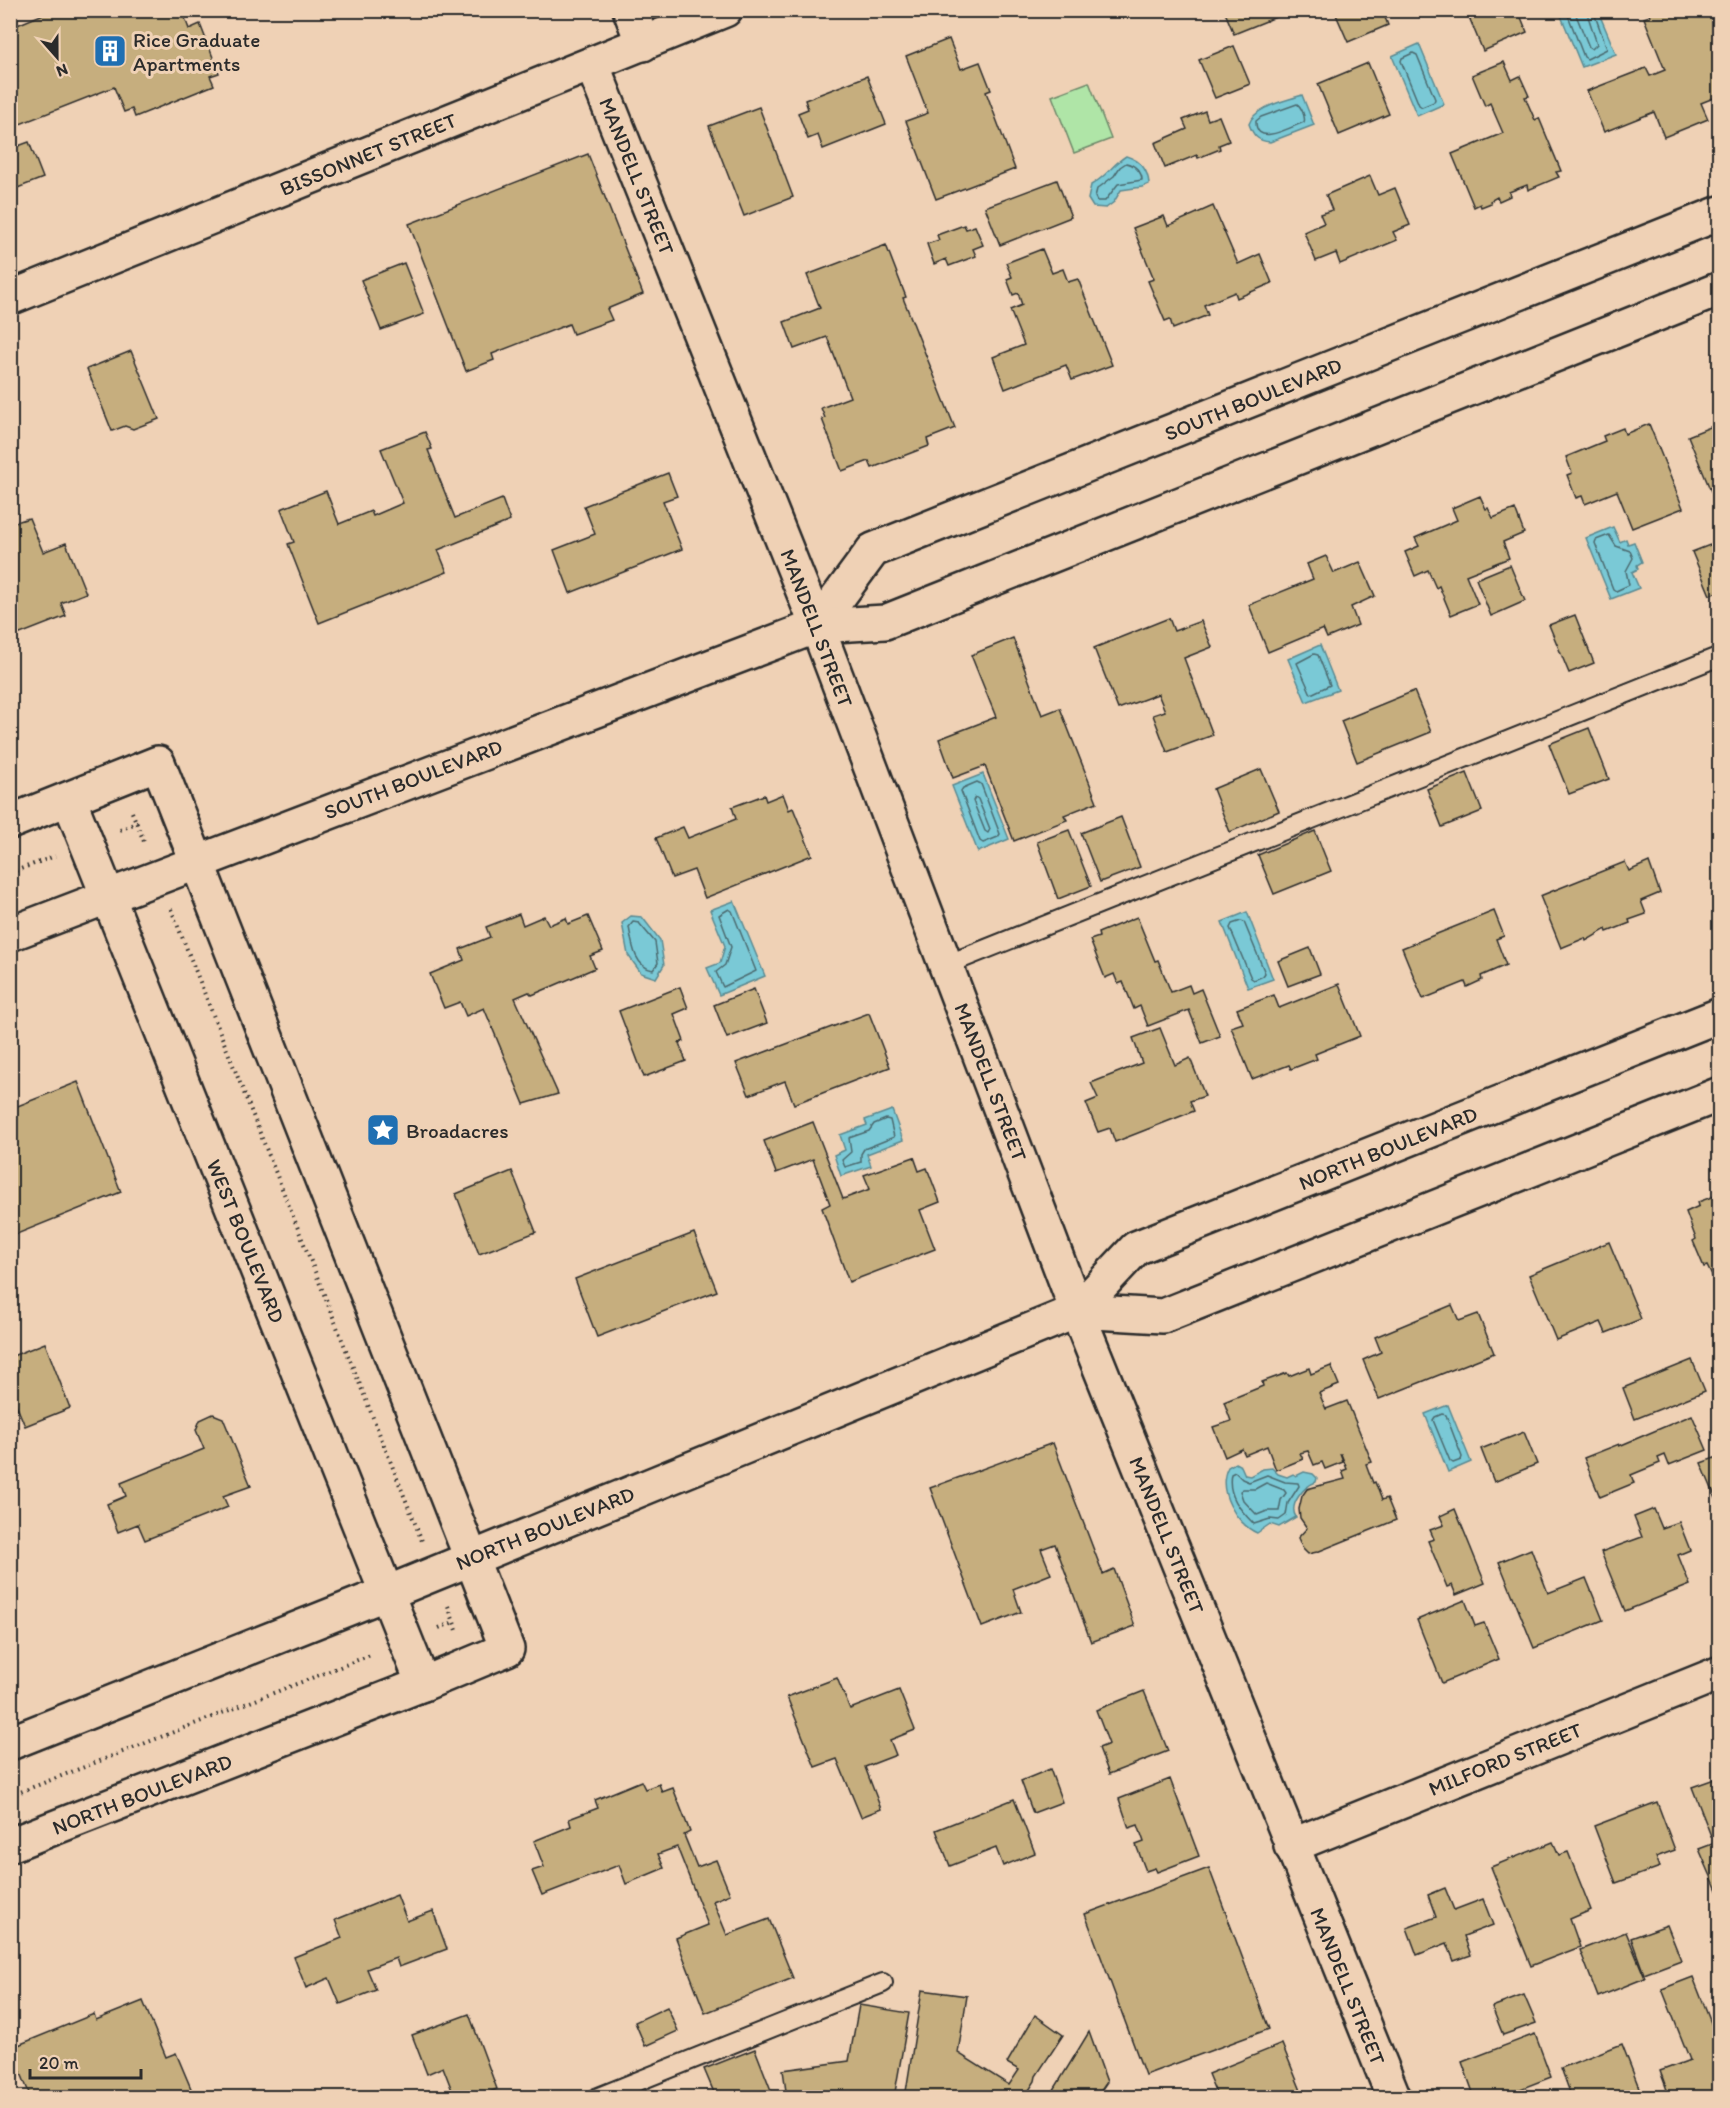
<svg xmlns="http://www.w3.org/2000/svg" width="1730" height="2108" viewBox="0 0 1730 2108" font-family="Itim,sans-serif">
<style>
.green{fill:#afe5a7;stroke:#6d8869;stroke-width:1.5}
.water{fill:#7ac9d6;stroke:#5a8a92;stroke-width:1.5}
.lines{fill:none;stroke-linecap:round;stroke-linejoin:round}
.shore{stroke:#4b6a6f;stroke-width:1.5}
.building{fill:#c6ae7e;stroke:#2b2b2b;stroke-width:1.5}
.lane-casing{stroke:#2b2b2b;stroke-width:22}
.street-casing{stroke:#2b2b2b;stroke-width:38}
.secondary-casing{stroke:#2b2b2b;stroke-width:38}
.path{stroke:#2b2b2b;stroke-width:4;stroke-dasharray:1.5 4.5;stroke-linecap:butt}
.lane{stroke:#efd1b5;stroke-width:18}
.street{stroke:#efd1b5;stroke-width:33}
.secondary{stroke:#efd1b5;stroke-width:33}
.labels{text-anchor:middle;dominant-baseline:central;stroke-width:6;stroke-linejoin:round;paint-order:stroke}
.poi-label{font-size:21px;fill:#2b2b2b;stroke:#efd1b5;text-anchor:start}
.street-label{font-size:21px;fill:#2b2b2b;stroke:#efd1b5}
</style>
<rect width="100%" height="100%" fill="#efd1b5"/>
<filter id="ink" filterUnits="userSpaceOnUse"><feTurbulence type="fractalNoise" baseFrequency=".0167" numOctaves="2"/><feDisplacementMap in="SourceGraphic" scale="12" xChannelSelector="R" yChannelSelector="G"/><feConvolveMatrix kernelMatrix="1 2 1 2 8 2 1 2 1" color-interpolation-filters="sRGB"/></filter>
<g filter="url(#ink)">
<!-- green -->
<path class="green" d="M1089,82L1111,139L1074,153L1052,96Z"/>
<!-- water -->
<g class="water">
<path d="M1559,11H1598L1616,54L1582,67Z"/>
<path d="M1419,44L1444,104L1417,116L1392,56Z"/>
<path d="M1302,95L1314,125L1270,142C1257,141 1253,135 1249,124C1255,106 1286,101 1302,95Z"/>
<path d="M1126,156C1139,160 1148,169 1149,184L1142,187L1121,190L1114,202L1106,208L1093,207L1088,199L1091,185C1107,176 1112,165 1126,156Z"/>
<path d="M1613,527L1620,542L1626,539L1628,544L1634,542L1642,562L1637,565L1638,569L1632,572L1639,588L1611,599L1586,538Z"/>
<path d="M1320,645L1338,690L1306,702L1288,659Z"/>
<path d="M983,774L1009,839L978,852L952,786Z"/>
<path d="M734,901L765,976L719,995L707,968L720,963L725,946L710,910Z"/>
<path d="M1247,912L1273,979L1248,988L1222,922Z"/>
<path d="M631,916L642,917L660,940L664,965L656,978L641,973L628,955L622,923Z"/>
<path d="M892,1110L903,1140L867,1154L871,1166L841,1176L834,1155L845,1150L840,1135L867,1125L865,1120Z"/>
<path d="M1448,1405L1471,1462L1448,1472L1425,1414Z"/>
<path d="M1235,1463L1241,1466L1245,1475L1250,1476L1263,1469L1272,1468L1278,1474L1287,1477L1293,1474L1296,1476L1304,1472L1313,1474L1317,1478L1316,1482C1304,1486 1288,1505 1296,1517L1279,1527L1270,1524L1257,1533C1236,1524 1216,1490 1228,1467Z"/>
</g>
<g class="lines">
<!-- shore -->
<g class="shore">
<path d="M1566,10L1584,57L1587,59L1607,49L1593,10"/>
<path d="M1574,10L1589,47L1592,49L1597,44L1586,10"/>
<path d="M1413,53L1417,55L1435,99L1434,102L1422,107L1419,105L1401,61L1402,58Z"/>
<path d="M1297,104C1301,106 1306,118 1304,122C1291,127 1255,148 1256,121L1261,117Z"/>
<path d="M1126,163C1134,164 1142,172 1142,180L1118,184L1105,201H1097L1095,197L1097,189L1114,176L1120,167Z"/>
<path d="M1609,535L1616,546L1630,551L1633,558L1626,571L1629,585L1616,591L1613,589L1595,543L1596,540Z"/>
<path d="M1314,654L1318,655L1330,685L1311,694L1297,663Z"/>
<path d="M977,782L981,784L1000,834L998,837L983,843L980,841L961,791L963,788Z"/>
<path d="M975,797L978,799L990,829L988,833L985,831L973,801Z"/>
<path d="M729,909L732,911L756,971L723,987L716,972L725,965L731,947L719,915Z"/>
<path d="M1241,921L1244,922L1265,973L1263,976L1254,980L1251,978L1230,928L1232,924Z"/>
<path d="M633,922L639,923L655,942L658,963L653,970C634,967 632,943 629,927Z"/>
<path d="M886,1119L890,1120L894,1137L864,1149L861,1154V1162L845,1167L842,1160L851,1152L849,1138L869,1131L874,1124Z"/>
<path d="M1442,1414L1446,1415L1462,1457L1461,1460L1453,1463L1450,1461L1433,1420L1435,1417Z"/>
<path d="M1235,1472L1242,1479L1249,1482L1267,1475L1285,1482L1298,1483L1299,1486L1288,1503L1286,1515L1279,1520L1270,1519L1254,1524C1240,1510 1227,1495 1231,1474Z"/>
<path d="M1266,1483L1284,1490L1286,1493L1281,1500L1279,1511H1267L1257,1515L1243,1500L1240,1491L1243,1489H1255Z"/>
</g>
</g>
<!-- building -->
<g class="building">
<path d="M53,10H182L189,29L200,24L219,73L210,76L214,85L135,117L132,109L124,112L114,87L10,128V28Z"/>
<path d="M1224,10H1285L1286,13L1234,34Z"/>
<path d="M1334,10H1382L1388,25L1348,42Z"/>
<path d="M1485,10H1518L1527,32L1483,51L1469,17Z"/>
<path d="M1648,10H1720V99L1716,97L1701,103L1708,119L1664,137L1654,112L1604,132L1587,91L1646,68L1650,76L1665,70L1644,18L1650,16Z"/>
<path d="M949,39L961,69L980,62L991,90L986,92L1015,169L936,199L906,121L928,113L906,56Z"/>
<path d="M1234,46L1250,84L1215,98L1199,60Z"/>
<path d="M1504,62L1512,80L1520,76L1529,96L1525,97L1535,120L1539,118L1561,171L1556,172L1559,177L1528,190L1527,185L1509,192L1510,196L1499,201L1497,197L1490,201L1491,203L1481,207L1480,204L1474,207L1452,154L1503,133L1490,103L1485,106L1472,75Z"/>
<path d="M1368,63L1389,114L1339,135L1318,84Z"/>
<path d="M867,76L886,124L823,149L818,135L808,139L798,113L808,109L805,100Z"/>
<path d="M759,107L793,197L744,216L709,126Z"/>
<path d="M1205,111L1208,120L1219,116L1229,141L1219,145L1220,149L1198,158L1197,155L1165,168L1155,143L1187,129L1183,120Z"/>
<path d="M29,142L43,178L10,191V149Z"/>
<path d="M588,154L643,294L607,309L612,320L573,334L569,324L492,354L494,360L466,371L409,224Z"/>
<path d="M1370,176L1378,195L1395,188L1410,225L1393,232L1397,240L1340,264L1336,253L1316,261L1304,232L1324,223L1320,214L1332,210L1326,195Z"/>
<path d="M1057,180L1071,217L1000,245L985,207Z"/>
<path d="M1213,206L1238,264L1260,254L1272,283L1237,298L1235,292L1204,305L1208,315L1173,329L1170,319L1165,321L1148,281L1154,279L1133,228L1164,216L1168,226Z"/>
<path d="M964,225L966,229L975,226L983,245L973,249L976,256L949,266L946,259L934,264L927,244L939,240L937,235Z"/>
<path d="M886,245L906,297L903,298L955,428L927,439L929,446L872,468L869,461L842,471L822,419L825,418L821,408L850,397L827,337L794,349L784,322L820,308L807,275Z"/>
<path d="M1042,249L1052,273L1063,269L1068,282L1078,279L1112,365L1072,380L1066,365L1005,389L993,357L1024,345L1010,310L1022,305L1018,293L1013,295L1007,279L1012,277L1006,263Z"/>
<path d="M404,263L424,314L381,330L361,280Z"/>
<path d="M131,351L159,419L133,429L125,426L112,431L87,369Z"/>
<path d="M1720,423V513L1688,436Z"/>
<path d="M1649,424L1683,508L1632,528L1617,491L1585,504L1582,496L1576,498L1567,475L1572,473L1566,457L1605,441L1603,436L1623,428L1625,434Z"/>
<path d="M425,432L432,449L428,450L455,518L502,499L510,521L438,550L447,572L319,623L288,544L294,542L281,509L326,491L339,524L371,511L373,516L403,503L381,449Z"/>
<path d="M668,473L677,496L663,501L682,549L570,593L554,550L595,534L584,506Z"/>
<path d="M1480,496L1486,509L1488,508L1493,518L1515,509L1524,533L1503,542L1509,558L1466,575L1478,604L1451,615L1439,586L1436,588L1428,570L1415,576L1405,552L1419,546L1415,538L1457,520L1452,508Z"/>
<path d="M29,518L43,552L66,543L86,593L61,603L66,616L10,638V524Z"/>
<path d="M1720,541V591L1710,595L1692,552Z"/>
<path d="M1326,556L1334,573L1360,562L1375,596L1351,607L1358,625L1327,638L1323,629L1268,652L1249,605L1313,579L1307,564Z"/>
<path d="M1510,565L1525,601L1491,616L1476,579Z"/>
<path d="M1575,615L1594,663L1569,673L1549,625Z"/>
<path d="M1169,618L1174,631L1201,621L1212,647L1184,658L1213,735L1167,752L1153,715L1165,711L1158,694L1118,709L1094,648Z"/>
<path d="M1013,638L1042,715L1060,708L1097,802L1064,815L1067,820L1014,841L985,766L953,778L939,739L996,717L971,655Z"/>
<path d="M1414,691L1431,732L1357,762L1341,721Z"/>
<path d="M1589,728L1609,779L1569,794L1549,744Z"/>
<path d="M1261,769L1279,811L1230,832L1213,789Z"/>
<path d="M1467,773L1482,811L1442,827L1427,789Z"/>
<path d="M783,794L789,810L793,808L812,855L705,898L694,870L672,878L656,838L683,827L688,838L736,819L732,807L764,795L766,801Z"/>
<path d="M1121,817L1140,867L1100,882L1081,833Z"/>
<path d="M1069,830L1091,886L1058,899L1037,842Z"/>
<path d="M1315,831L1331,871L1274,894L1258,855Z"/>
<path d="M1625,862L1629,871L1649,862L1660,893L1641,901L1646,914L1629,920L1630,923L1607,932L1606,929L1586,941L1585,938L1561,948L1540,896Z"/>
<path d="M1494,911L1504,936L1496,939L1506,965L1481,976L1482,980L1467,987L1465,982L1423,999L1402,948Z"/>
<path d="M519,914L523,925L544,916L549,925L566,918L568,924L588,916L603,951L590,956L595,968L532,995L529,992L515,998L558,1094L524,1104L484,1008L466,1016L460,1002L444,1008L430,974L464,960L460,949L490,937L486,927Z"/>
<path d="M1137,917L1155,961L1158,960L1171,992L1189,985L1192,993L1201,989L1220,1036L1202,1043L1189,1010L1148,1026L1140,1006L1134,1009L1123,982L1118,984L1114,974L1105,978L1090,940L1099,937L1098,933Z"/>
<path d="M1310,948L1320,974L1288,986L1278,961Z"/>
<path d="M1339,984L1360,1036L1315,1054L1317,1059L1291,1069L1289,1065L1252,1079L1231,1027L1243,1023L1237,1009L1274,995L1279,1008Z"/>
<path d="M680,987L688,1008L674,1014L684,1041L679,1043L686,1061L644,1077L619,1011Z"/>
<path d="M754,989L767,1023L727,1038L714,1005Z"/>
<path d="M869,1013L890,1067L794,1104L785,1081L749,1095L736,1063Z"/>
<path d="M1160,1028L1175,1065L1190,1058L1205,1096L1190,1101L1194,1111L1115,1142L1110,1128L1098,1132L1086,1103L1098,1098L1091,1083L1142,1063L1133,1038Z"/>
<path d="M78,1082L121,1192L12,1236L10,1109Z"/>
<path d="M813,1122L843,1199L870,1189L864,1175L914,1157L919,1171L927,1168L940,1202L920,1210L935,1249L849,1282L822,1208L830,1204L813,1159L776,1173L764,1141Z"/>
<path d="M512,1171L536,1232L479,1254L456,1194Z"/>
<path d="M1720,1194V1273L1712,1276L1707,1266L1704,1267L1693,1241L1696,1239L1686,1212L1699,1206L1698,1202Z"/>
<path d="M694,1233L717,1291L597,1337L575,1279Z"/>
<path d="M1609,1242L1641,1319L1606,1333L1601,1322L1556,1340L1529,1275Z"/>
<path d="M1452,1305L1459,1321L1478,1314L1494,1353L1379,1399L1363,1360L1381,1352L1375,1337Z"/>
<path d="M45,1343L70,1408L25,1426L10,1390V1357Z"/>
<path d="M1692,1360L1705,1391L1635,1419L1623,1388Z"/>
<path d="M1331,1366L1339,1385L1319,1393L1326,1409L1347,1401L1372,1462L1366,1464L1373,1483L1375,1482L1382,1500L1387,1498L1396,1520L1317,1552L1308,1554L1303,1549L1298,1538L1307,1528L1300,1518L1299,1509L1302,1496L1307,1489L1345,1479L1342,1471L1347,1469L1341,1454H1340L1343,1462L1325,1469L1322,1462L1314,1465L1308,1451L1300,1453L1303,1459L1276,1470L1267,1446L1245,1455L1242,1449L1225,1457L1213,1427L1231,1421L1224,1402L1263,1386L1262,1382L1287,1373L1289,1376L1309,1368L1311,1374Z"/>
<path d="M213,1414L223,1418L251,1486L223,1496L228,1507L145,1540L138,1524L118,1532L107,1504L126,1496L121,1483L204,1449L196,1430L200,1420Z"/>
<path d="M1692,1415L1707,1450L1669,1465L1665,1455L1658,1458L1660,1463L1631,1475L1634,1483L1600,1497L1584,1458L1619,1444V1446Z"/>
<path d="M1524,1432L1537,1464L1494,1482L1481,1449Z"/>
<path d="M1053,1443L1103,1574L1114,1569L1135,1626L1091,1642L1055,1544L1041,1549L1051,1574L1013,1589L1021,1612L982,1627L930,1488Z"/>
<path d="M1720,1456V1508L1701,1463Z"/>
<path d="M1455,1509L1485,1583L1456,1595L1452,1585L1447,1587L1428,1541L1434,1539L1430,1530L1444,1525L1440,1516Z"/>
<path d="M1654,1509L1662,1528L1679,1522L1690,1550L1678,1555L1690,1585L1625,1611L1601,1552L1642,1537L1634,1517Z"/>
<path d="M1531,1549L1548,1593L1586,1578L1603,1620L1534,1648L1499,1562Z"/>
<path d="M1465,1600L1475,1626L1484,1623L1499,1659L1442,1683L1417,1620Z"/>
<path d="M837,1678L850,1709L899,1690L915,1730L890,1740L896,1755L865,1767L881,1809L861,1817L837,1759L815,1767L787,1697Z"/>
<path d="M1144,1691L1168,1751L1109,1774L1099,1748L1109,1744L1096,1710Z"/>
<path d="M1050,1769L1062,1802L1033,1813L1021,1781Z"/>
<path d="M1720,1777V1832L1711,1836L1692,1787Z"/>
<path d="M1170,1779L1199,1856L1157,1872L1155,1868L1146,1871L1136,1845L1144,1842L1138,1825L1129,1828L1119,1799Z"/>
<path d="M641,1781L645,1789L659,1784L662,1792L673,1788L690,1832L684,1835L697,1867L716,1860L730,1894L713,1901L727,1935L769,1919L793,1978L705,2013L676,1938L708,1925L677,1847L658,1854L664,1868L626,1884L619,1865L542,1895L532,1871L544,1867L534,1841L571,1826L569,1819L598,1808L595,1800Z"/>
<path d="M1014,1799L1035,1853L1003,1866L996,1848L950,1866L936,1830Z"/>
<path d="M1657,1802L1675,1850L1656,1857L1660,1867L1616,1883L1594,1826Z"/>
<path d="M1720,1841V1897L1699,1849Z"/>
<path d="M1553,1842L1559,1855L1568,1852L1591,1910L1570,1919L1580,1947L1531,1966L1491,1867Z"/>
<path d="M1209,1868L1269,2029L1145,2075L1085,1914Z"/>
<path d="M1445,1888L1454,1910L1483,1899L1493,1925L1464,1936L1471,1955L1454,1961L1447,1943L1417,1955L1407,1928L1436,1917L1428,1895Z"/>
<path d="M397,1895L407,1921L433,1911L447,1949L399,1967L396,1958L367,1969L376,1990L340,2004L329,1978L306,1988L294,1957L342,1938L335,1920Z"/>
<path d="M1667,1925L1681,1960L1644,1974L1631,1938Z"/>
<path d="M1626,1932L1645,1978L1598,1997L1580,1950Z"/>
<path d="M1693,1977L1720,2046V2052L1715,2054L1720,2067V2098H1670L1660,2071L1690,2060L1662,1989Z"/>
<path d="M922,1990L967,1996L958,2053L1009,2085L1019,2070L1007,2063L1035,2015L1063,2035L1036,2076L1035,2081L1024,2098H905Z"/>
<path d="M1524,1995L1536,2023L1503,2035L1492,2007Z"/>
<path d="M143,2001L166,2057L176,2053L195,2098H31L11,2048L94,2014L96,2020Z"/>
<path d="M859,2005L909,2013L894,2098H787L783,2070L849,2061Z"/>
<path d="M667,2007L678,2031L645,2046L635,2022Z"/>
<path d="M469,2014L497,2089L475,2098H455L443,2067L427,2074L412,2035Z"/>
<path d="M1089,2032L1107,2082L1096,2098H1049Z"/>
<path d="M1535,2034L1551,2077L1497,2098H1475L1462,2062Z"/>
<path d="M1282,2044L1304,2098H1218L1208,2074Z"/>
<path d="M1622,2044L1643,2098H1572L1561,2068Z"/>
<path d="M755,2049L774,2098H709L715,2095L704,2069Z"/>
</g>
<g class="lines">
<!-- lane casing -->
<g class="lane-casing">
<g id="lane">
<path d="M946,965L1720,656"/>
<path d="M596,2098L883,1983"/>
</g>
</g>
<!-- street casing -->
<g class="street-casing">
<g id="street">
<path d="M817,626L873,550L1720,213"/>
<path d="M69,799L423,1684"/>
<path d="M10,822L158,763L507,1649L423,1684L10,1845"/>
<path d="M10,934L817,626L885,622L1720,289"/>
<path d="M1077,1311L1163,1316L1720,1094"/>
<path d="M10,1743L387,1593L1077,1311L1136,1248L1720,1015"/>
<path d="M1291,1846L1720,1673"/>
</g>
</g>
<!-- secondary casing -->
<g class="secondary-casing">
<g id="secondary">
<path d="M630,10L643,44"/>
<path d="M592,64L817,626L1077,1311L1394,2098"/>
<path d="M10,298L725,10"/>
</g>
</g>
<!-- path -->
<g class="path">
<path d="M132,812L145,844"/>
<path d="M120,830L138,822"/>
<path d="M10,873L55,856"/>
<path d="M171,909L422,1541"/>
<path d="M448,1606L458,1633"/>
<path d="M439,1628L454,1622"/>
<path d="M10,1796L373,1654"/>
</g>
<!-- lane -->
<use href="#lane" class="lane"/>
<!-- street -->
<use href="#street" class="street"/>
<!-- secondary -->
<use href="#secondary" class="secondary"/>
</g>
</g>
<!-- icons -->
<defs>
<g id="building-square" transform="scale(1.725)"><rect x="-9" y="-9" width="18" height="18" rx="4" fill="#1f6fb2" stroke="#efd1b5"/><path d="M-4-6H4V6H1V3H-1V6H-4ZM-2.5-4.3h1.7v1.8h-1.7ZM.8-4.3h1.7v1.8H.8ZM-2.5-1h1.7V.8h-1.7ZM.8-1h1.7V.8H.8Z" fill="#fff"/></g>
<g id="sight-square" transform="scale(1.725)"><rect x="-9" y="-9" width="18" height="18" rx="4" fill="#1f6fb2" stroke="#efd1b5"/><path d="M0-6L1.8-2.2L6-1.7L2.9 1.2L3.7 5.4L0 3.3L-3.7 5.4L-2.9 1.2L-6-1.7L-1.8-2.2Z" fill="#fff"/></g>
</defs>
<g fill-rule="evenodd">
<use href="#building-square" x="110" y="51"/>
<use href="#sight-square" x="383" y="1130"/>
</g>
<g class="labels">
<!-- poi labels -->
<g class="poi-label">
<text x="133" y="39">Rice Graduate<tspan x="133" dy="24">Apartments</tspan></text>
<text x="406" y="1130">Broadacres</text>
</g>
<!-- street labels -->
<g class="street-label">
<text transform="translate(368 154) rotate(-22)">BISSONNET STREET</text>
<text transform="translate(637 176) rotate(68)">MANDELL STREET</text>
<text transform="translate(1253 399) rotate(-22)">SOUTH BOULEVARD</text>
<text transform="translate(817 628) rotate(69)">MANDELL STREET</text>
<text transform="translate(413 779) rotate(-21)">SOUTH BOULEVARD</text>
<text transform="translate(991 1082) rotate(69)">MANDELL STREET</text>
<text transform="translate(1388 1148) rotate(-22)">NORTH BOULEVARD</text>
<text transform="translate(246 1241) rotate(68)">WEST BOULEVARD</text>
<text transform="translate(545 1528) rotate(-22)">NORTH BOULEVARD</text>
<text transform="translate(1167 1535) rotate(68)">MANDELL STREET</text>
<text transform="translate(1505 1759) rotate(-22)">MILFORD STREET</text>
<text transform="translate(142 1794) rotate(-21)">NORTH BOULEVARD</text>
<text transform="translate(1348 1986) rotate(68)">MANDELL STREET</text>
</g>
</g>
<!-- margin -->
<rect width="1730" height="2108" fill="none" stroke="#efd1b5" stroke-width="36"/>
<rect x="18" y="18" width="1694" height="2072" fill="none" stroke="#2b2b2b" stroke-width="2" filter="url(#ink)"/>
<!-- north arrow -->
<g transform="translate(57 57) rotate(159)" stroke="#efd1b5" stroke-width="4.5" paint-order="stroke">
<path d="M0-4.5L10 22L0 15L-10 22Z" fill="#2b2b2b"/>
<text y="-9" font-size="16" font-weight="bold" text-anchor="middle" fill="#2b2b2b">N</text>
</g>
<!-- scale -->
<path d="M30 2069v9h111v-9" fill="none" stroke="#2b2b2b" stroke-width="3"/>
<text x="39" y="2069" font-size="18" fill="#2b2b2b" stroke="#efd1b5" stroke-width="4.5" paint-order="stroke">20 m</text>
</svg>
